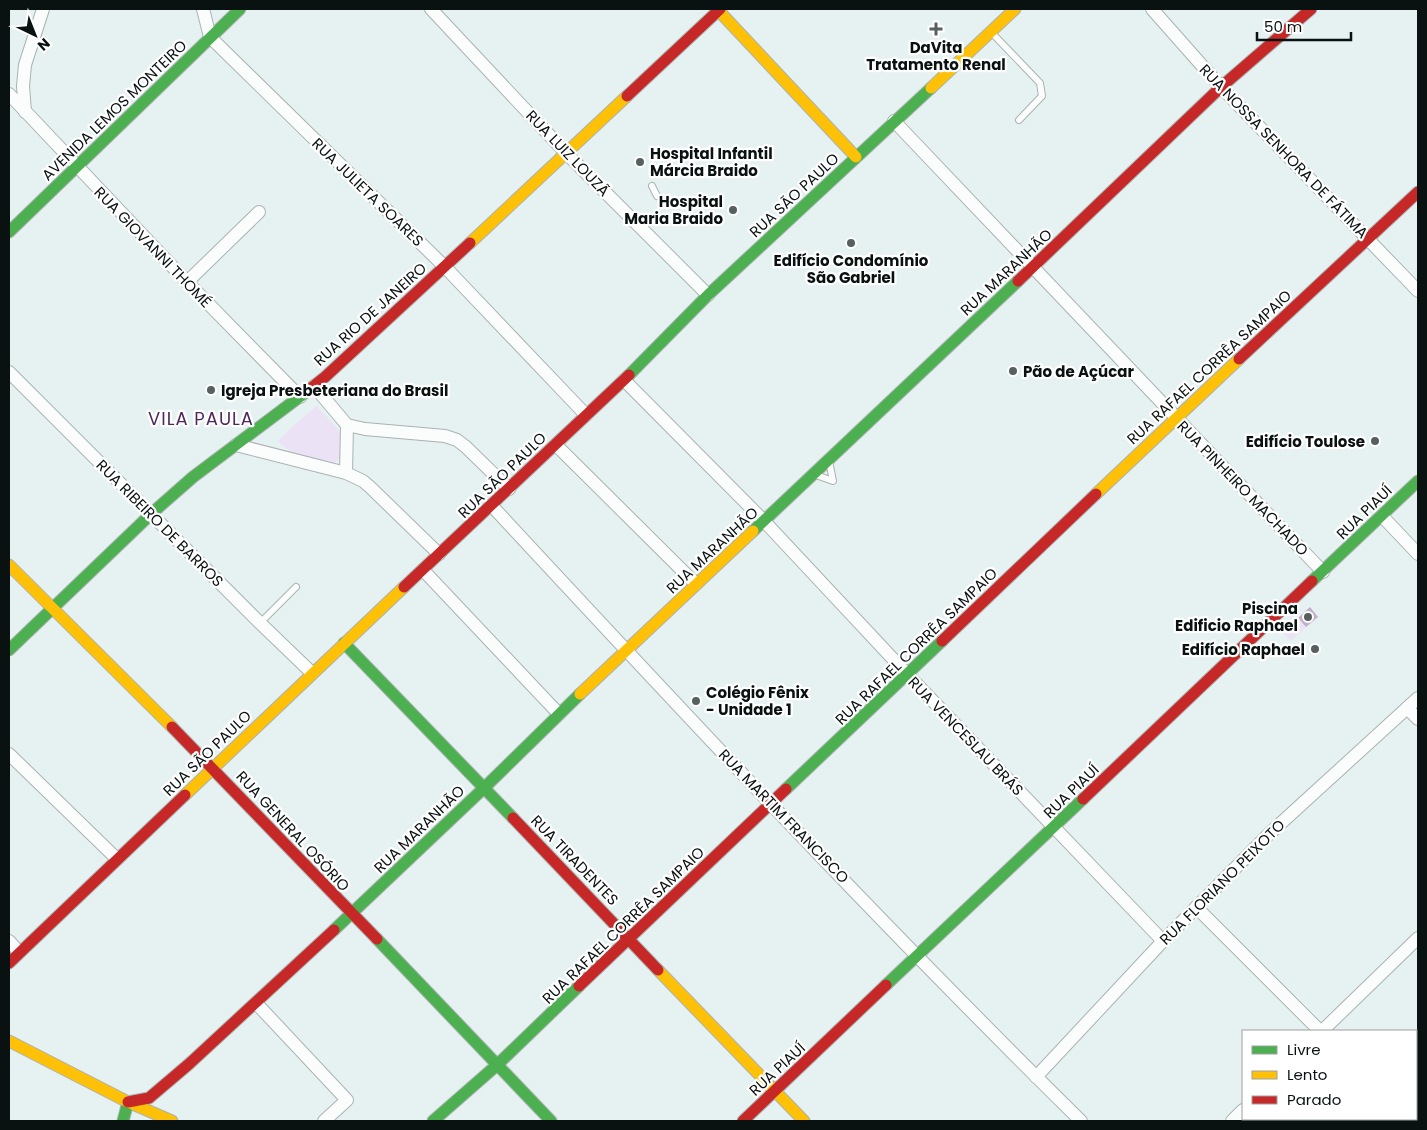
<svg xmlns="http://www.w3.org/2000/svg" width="1427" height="1130" viewBox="0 0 1427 1130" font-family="Poppins,sans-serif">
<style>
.green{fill:#ece2f6}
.water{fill:#c2afcd}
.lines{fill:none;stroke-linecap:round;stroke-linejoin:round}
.lane-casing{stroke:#aab3b2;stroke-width:8}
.street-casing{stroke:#aab3b2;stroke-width:14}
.fast-casing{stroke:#aab3b2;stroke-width:13}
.slow-casing{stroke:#aab3b2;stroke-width:13}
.jam-casing{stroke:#aab3b2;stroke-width:13}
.lane{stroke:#fbfdfd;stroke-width:6}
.street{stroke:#fbfdfd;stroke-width:12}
.fast{stroke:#4caf50;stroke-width:11}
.slow{stroke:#ffc107;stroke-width:11}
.jam{stroke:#c62828;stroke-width:11}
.poi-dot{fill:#575f5f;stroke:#fff;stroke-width:2}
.labels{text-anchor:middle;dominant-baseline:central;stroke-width:4.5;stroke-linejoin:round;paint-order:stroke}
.poi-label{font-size:15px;font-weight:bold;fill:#0a1111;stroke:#fff;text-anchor:start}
.street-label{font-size:15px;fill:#0a1111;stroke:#fff}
.quarter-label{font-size:18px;letter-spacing:1px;fill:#50275d;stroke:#fff}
</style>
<rect width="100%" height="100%" fill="#e6f1f1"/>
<!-- green -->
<g class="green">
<path d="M317,406L342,434V457L333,464C310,459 295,458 278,441L293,426Z"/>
<path d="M1298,618L1306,627L1291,641L1283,633Z"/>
</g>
<!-- water -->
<path class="water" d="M1310,607L1318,617L1306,627L1298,618Z"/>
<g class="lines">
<!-- lane casing -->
<g class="lane-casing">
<g id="lane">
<path d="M992,33L1040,83L1042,96L1019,120"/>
<path d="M652,186L657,196"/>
<path d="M816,475L833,481L829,461"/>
<path d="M260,623L296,587"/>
</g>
</g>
<!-- street casing -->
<g class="street-casing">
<g id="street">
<path d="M203,9L210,37L445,267L586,415"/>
<path d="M431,9L566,153L708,295"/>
<path d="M1152,9L1221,87L1418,291"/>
<path d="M9,94L187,282L300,397"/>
<path d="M25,112L23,86L25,65L43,9"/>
<path d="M894,121L1323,572"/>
<path d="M187,282L259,212"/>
<path d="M9,372L260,623L312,673"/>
<path d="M624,380L764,521L908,675L1163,941"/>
<path d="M314,386L347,425L365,429L445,436L457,440L466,447L509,489"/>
<path d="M236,445L346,473L363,481L370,487L439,554"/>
<path d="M556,445L696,584"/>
<path d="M346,473L347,425"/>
<path d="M492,506C685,714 879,922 1081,1121"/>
<path d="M1382,516L1418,554"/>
<path d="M423,570L559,714"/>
<path d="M1407,708L1418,719"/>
<path d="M9,754L117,859"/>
<path d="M1196,907L1320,1031"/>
<path d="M9,941L19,952"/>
<path d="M256,1003L347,1100L324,1121"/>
<path d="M1322,1031L1418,938"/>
<path d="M1036,1077L1163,941L1269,834L1418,698"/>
<path d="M1408,1119L1410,1121"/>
<path d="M1232,1121L1243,1110"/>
</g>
</g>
<!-- fast casing -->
<g class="fast-casing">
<g id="fast">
<path d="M9,232L240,9"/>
<path d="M629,375L708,295L931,88"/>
<path d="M753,531L1018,281"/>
<path d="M1312,581L1418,481"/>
<path d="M344,643L513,818"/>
<path d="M9,650L151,514L193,477L306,392"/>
<path d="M786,789L942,641"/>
<path d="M334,930L484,788L580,694"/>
<path d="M377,939L551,1121"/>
<path d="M886,985L1083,799"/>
<path d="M123,1121L128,1102"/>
<path d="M433,1121L497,1065L579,986"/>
</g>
</g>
<!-- slow casing -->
<g class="slow-casing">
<g id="slow">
<path d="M717,9L856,157"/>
<path d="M931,88L1015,9"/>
<path d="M470,243L627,96"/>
<path d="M1096,494L1239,359"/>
<path d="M9,565L172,727"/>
<path d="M580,694L753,531"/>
<path d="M185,795L404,587"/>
<path d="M658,970L804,1121"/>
<path d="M9,1041L128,1102L172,1121"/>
</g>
</g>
<!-- jam casing -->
<g class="jam-casing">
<g id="jam">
<path d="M627,96L720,9"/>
<path d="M1018,281L1221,87L1311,9"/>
<path d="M1239,359L1418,192"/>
<path d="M306,392L325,377L470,243"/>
<path d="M404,587L629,375"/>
<path d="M942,641L1096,494"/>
<path d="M172,727L377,939"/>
<path d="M1083,799L1312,581"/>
<path d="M513,818L658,970"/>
<path d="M9,963L185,795"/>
<path d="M579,986L786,789"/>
<path d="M128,1102L149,1098L189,1064L334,930"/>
<path d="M743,1121L886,985"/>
</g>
</g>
<!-- lane -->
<use href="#lane" class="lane"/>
<!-- street -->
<use href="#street" class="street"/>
<!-- fast -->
<use href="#fast" class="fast"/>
<!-- slow -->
<use href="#slow" class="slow"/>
<!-- jam -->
<use href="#jam" class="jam"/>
</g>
<!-- markers -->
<g class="poi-dot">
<path d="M933.5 21.5h5v5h5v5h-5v5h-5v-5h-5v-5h5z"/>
<circle cx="640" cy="162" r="5"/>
<circle cx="733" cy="210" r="5"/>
<circle cx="851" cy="243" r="5"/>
<circle cx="1013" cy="371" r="5"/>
<circle cx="211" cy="390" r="5"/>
<circle cx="1375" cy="441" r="5"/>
<circle cx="1308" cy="617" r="5"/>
<circle cx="1315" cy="649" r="5"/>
<circle cx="696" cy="701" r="5"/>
</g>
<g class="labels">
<!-- poi labels -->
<g class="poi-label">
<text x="936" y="47" text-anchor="middle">DaVita<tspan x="936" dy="17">Tratamento Renal</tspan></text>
<text x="650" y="153">Hospital Infantil<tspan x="650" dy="17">Márcia Braido</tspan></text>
<text x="723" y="201" text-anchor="end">Hospital<tspan x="723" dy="17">Maria Braido</tspan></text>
<text x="851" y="260" text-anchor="middle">Edifício Condomínio<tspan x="851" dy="17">São Gabriel</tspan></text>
<text x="1023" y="371">Pão de Açúcar</text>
<text x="221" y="390">Igreja Presbeteriana do Brasil</text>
<text x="1365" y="441" text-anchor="end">Edifício Toulose</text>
<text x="1298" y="608" text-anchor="end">Piscina<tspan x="1298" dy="17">Edificio Raphael</tspan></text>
<text x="1305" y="649" text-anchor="end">Edifício Raphael</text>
<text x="706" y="692">Colégio Fênix<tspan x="706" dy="17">- Unidade 1</tspan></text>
</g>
<!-- street labels -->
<g class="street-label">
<text transform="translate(114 110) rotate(-44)">AVENIDA LEMOS MONTEIRO</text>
<text transform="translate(1284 151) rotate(46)">RUA NOSSA SENHORA DE FÁTIMA</text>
<text transform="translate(568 153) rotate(46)">RUA LUIZ LOUZÃ</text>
<text transform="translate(368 192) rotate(44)">RUA JULIETA SOARES</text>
<text transform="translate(794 195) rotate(-43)">RUA SÃO PAULO</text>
<text transform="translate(153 247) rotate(46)">RUA GIOVANNI THOMÉ</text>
<text transform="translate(1006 272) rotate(-43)">RUA MARANHÃO</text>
<text transform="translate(370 314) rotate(-42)">RUA RIO DE JANEIRO</text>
<text transform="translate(1209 367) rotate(-43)">RUA RAFAEL CORRÊA SAMPAIO</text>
<text transform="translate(502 475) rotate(-44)">RUA SÃO PAULO</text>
<text transform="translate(1243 488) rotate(46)">RUA PINHEIRO MACHADO</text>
<text transform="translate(1364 512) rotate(-44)">RUA PIAUÍ</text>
<text transform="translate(160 523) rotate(45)">RUA RIBEIRO DE BARROS</text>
<text transform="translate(712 550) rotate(-43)">RUA MARANHÃO</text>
<text transform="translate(916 646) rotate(-44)">RUA RAFAEL CORRÊA SAMPAIO</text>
<text transform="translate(966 736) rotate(46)">RUA VENCESLAU BRÁS</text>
<text transform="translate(207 753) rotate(-44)">RUA SÃO PAULO</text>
<text transform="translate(1071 791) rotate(-44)">RUA PIAUÍ</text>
<text transform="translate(784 816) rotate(46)">RUA MARTIM FRANCISCO</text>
<text transform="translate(419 829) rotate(-44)">RUA MARANHÃO</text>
<text transform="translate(293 831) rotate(47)">RUA GENERAL OSÓRIO</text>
<text transform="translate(575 860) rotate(46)">RUA TIRADENTES</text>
<text transform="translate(1222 882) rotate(-45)">RUA FLORIANO PEIXOTO</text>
<text transform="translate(623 925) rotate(-44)">RUA RAFAEL CORRÊA SAMPAIO</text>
<text transform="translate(777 1069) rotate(-43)">RUA PIAUÍ</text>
</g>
<!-- quarter labels -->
<g class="quarter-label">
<text x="201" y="418">VILA PAULA</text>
</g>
</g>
<!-- border -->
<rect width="1427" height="1130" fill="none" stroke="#0a1111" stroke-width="20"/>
<!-- legend -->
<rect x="1242" y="1030" width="175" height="90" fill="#ffffff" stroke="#9da0a0"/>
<rect x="1252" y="1046" width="25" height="8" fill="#4caf50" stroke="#9da0a0"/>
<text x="1287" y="1055" font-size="15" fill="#0a1111">Livre</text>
<rect x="1252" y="1071" width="25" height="8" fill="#ffc107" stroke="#9da0a0"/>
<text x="1287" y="1080" font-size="15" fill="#0a1111">Lento</text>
<rect x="1252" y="1096" width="25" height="8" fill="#c62828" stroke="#9da0a0"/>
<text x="1287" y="1105" font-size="15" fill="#0a1111">Parado</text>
<!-- north arrow -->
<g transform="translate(35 35) rotate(137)" stroke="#ffffff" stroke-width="4" paint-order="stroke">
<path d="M0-4L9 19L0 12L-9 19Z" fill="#0a1111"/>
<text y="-8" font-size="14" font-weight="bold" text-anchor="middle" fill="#0a1111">N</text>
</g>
<!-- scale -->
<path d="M1257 32v8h94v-8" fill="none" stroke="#0a1111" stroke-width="2.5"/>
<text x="1264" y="32" font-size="15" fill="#0a1111" stroke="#ffffff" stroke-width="4" paint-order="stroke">50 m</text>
</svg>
